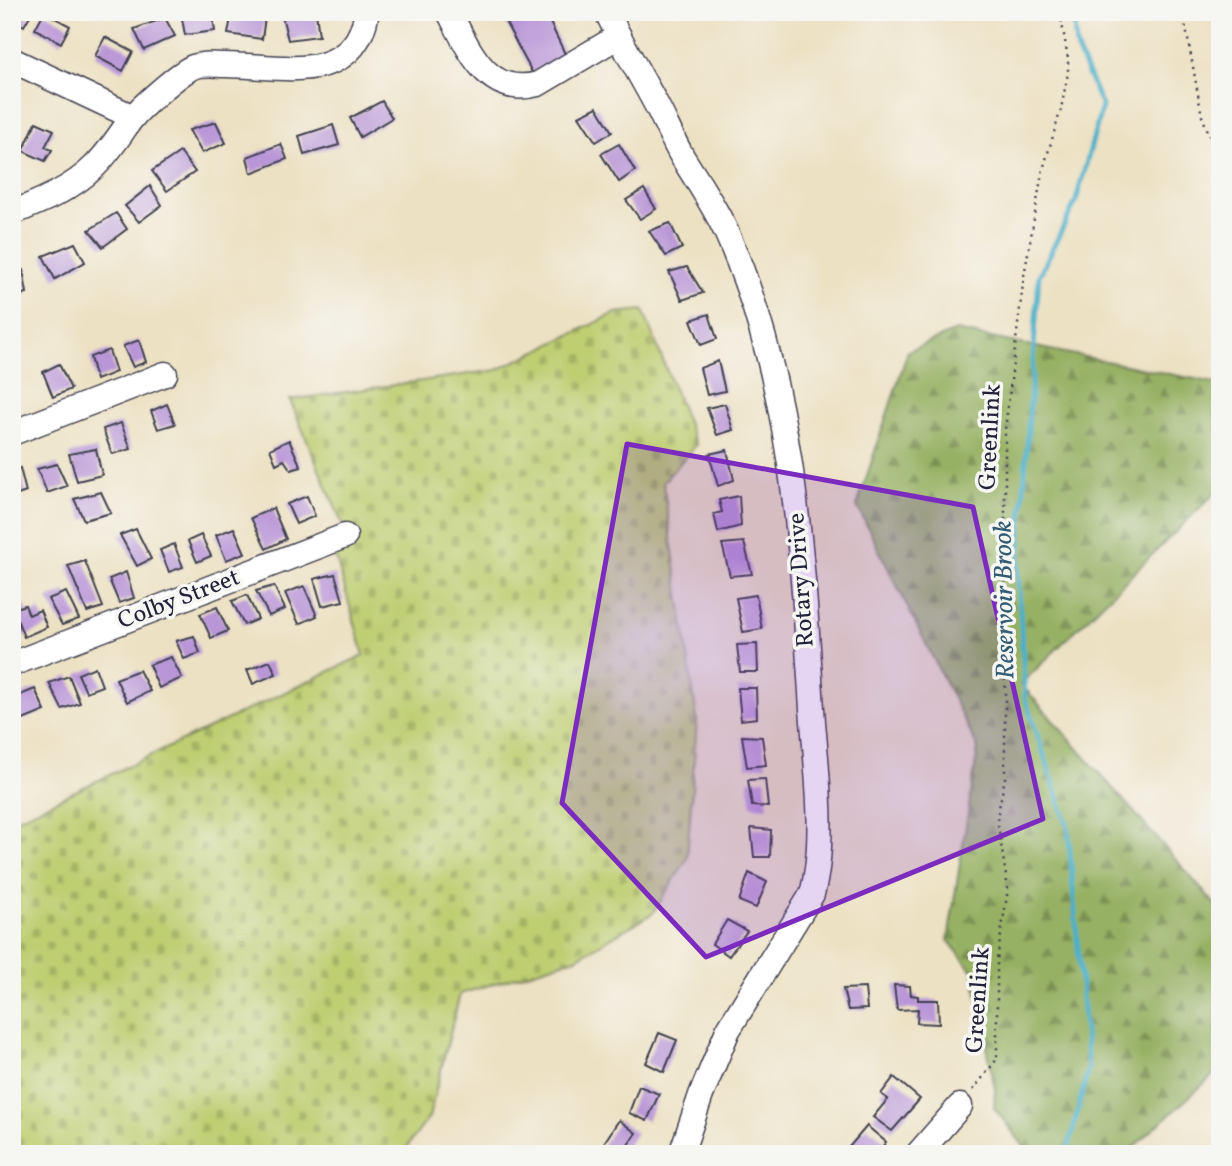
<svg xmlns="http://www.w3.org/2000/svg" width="1232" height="1166" viewBox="0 0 1232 1166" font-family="Vollkorn,serif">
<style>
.forest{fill:url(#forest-firs);stroke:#5c6a4f;stroke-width:2}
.cemetery{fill:url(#cemetery-stones);stroke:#707856;stroke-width:2}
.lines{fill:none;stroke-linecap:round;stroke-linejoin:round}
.stream{stroke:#4ab0c9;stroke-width:5}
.building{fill:#b996d7}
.minor-casing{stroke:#403f4f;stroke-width:27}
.path{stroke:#403f4f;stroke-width:2.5;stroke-dasharray:2 5;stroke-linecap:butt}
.minor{stroke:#fff;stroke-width:24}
.marked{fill:#7b2cbf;fill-opacity:0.2;stroke:#7b2cbf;stroke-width:5;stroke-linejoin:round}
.labels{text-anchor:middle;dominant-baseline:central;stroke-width:7;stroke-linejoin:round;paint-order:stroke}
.street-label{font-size:24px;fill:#22223b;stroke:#f6f6f2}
.water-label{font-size:26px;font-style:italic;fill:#325b74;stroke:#f6f6f2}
</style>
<defs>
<pattern id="forest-firs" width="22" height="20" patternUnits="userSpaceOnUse" patternTransform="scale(1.75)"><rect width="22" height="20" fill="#96b163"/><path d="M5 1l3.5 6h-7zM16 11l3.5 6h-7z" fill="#7a9053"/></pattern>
<pattern id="cemetery-stones" width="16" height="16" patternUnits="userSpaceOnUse" patternTransform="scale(1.75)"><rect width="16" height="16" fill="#bece71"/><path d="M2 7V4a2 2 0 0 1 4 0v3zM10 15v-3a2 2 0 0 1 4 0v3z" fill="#a3b163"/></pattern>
</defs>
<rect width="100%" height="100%" fill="#f6f6f2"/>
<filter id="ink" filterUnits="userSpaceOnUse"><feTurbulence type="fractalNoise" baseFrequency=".0143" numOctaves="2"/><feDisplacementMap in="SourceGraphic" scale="14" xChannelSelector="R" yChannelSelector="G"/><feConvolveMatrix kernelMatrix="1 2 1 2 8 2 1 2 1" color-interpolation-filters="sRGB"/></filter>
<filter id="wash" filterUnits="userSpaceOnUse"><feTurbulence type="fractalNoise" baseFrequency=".00686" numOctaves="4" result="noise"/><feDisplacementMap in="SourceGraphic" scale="28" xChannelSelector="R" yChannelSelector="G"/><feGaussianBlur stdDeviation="1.57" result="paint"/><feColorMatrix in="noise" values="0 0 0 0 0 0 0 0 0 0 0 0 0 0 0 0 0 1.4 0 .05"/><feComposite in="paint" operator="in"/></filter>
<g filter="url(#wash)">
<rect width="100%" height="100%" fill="#ede1c3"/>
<!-- forest -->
<path class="forest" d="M956,331L1220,384V488L1021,684L1220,910V1069L1126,1154H1030L994,1108L995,1089L973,972L948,940L978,748L857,506L908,351Z"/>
<!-- cemetery -->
<path class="cemetery" d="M643,310L696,445L663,482L697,719L687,859L653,913L576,958L460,994L429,1117L402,1154H12V821L364,655L333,548L350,542L290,400L497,370L616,313Z"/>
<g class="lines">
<!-- stream -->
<path class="stream" d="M1067,1154L1088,1069L1068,827L1025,698L1018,573L1039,276L1076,201L1102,106L1076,47L1073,12"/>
</g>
<g id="blocks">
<!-- building -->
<g class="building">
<path d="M12,12H32L24,26L12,19Z"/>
<path d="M44,12L70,26L61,43L35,29Z"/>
<path d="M186,12H212L215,31L185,35L181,13Z"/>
<path d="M232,12L265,17L262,39L228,34Z"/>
<path d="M500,12H545L567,58L534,76Z"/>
<path d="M316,13L319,36L288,40L282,16Z"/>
<path d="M165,18L175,36L144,50L134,29Z"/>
<path d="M105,37L133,52L123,71L95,56Z"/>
<path d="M382,101L392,118L360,137L350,118Z"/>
<path d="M597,107L612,132L596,142L579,116Z"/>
<path d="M36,122L54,130L45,147L52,150L45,161L23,151Z"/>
<path d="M216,122L226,143L202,153L189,130Z"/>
<path d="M333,125L339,145L304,155L299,136Z"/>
<path d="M281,144L287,159L251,173L247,157Z"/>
<path d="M619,144L635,171L619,182L601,154Z"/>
<path d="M180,152L195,172L167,191L152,171Z"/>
<path d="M150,186L162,205L139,222L125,206Z"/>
<path d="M644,189L656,209L640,219L626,200Z"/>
<path d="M116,213L127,229L103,247L89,230Z"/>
<path d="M670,223L682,248L666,256L649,231Z"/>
<path d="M75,243L85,262L55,279L43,256Z"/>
<path d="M687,267L703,293L682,300L669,272Z"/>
<path d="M23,270L27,293L12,297V273Z"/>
<path d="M709,314L717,339L701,345L691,320Z"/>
<path d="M139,340L146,362L133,367L123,346Z"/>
<path d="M109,350L116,372L96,380L90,357Z"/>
<path d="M718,361L725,391L707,395L700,368Z"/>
<path d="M59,364L71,389L53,397L43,372Z"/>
<path d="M167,404L175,424L158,429L151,411Z"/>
<path d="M725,404L733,430L717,435L707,408Z"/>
<path d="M121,423L131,449L112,454L103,429Z"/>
<path d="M289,440L301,467L291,470L284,460L276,464L270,449Z"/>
<path d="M96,449L102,475L77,481L69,454Z"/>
<path d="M727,450L734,480L718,486L709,454Z"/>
<path d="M57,464L67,486L47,493L37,469Z"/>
<path d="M20,468L26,492L12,497V470Z"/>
<path d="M101,492L111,513L84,520L74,499Z"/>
<path d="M307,496L315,516L296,524L287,504Z"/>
<path d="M739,496L741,526L718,532L714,514L722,512L719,500Z"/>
<path d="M273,508L286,539L266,549L251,518Z"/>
<path d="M234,528L245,553L226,560L216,535Z"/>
<path d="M136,529L151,559L137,566L120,535Z"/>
<path d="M201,535L211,556L197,562L188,541Z"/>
<path d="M744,542L752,574L730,576L722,544Z"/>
<path d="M174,544L183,567L169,572L160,550Z"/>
<path d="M85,561L103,607L87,612L68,566Z"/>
<path d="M126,572L134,598L119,603L109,579Z"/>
<path d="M335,574L343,601L322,606L314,579Z"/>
<path d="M274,586L285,609L269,616L256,591Z"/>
<path d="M304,586L317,616L299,624L285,593Z"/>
<path d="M66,592L79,619L62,625L48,599Z"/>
<path d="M247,595L258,619L244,625L232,601Z"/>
<path d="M756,595L762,629L743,632L736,598Z"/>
<path d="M25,605L29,615L40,610L47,627L24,637L13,609Z"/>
<path d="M217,607L228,631L211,638L200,614Z"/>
<path d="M194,636L200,653L184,659L176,641Z"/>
<path d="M757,644L758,672H740L737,645Z"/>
<path d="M171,657L182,678L159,688L149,665Z"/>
<path d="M270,661L276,674L253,684L247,670Z"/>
<path d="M95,667L102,686L86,692L78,674Z"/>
<path d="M139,670L150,691L127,702L116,679Z"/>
<path d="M69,676L80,703L62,709L49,683Z"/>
<path d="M738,688H756L757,718L741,720Z"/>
<path d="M35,689L45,711L23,720L13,698Z"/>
<path d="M742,736L762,737L766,765L747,767Z"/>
<path d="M765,779L768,807L752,806L748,780Z"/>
<path d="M751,828L771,830L770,857H754Z"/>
<path d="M749,873L767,882L756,908L739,901Z"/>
<path d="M727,920L747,931L729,956L712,944Z"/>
<path d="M894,985L910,986L911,995L918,996V1000H938L939,1024L917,1023L918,1009L897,1010Z"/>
<path d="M865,988L867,1009L848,1010L843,989Z"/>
<path d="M659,1033L677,1040L664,1072L646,1063Z"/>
<path d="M894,1077L920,1099L892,1131L873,1117L888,1099L881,1094Z"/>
<path d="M639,1086L659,1094L647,1121L629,1113Z"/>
<path d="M619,1120L636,1133L622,1154H606L600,1149Z"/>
<path d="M867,1126L886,1142L877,1154H856L849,1147Z"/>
</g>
</g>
</g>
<g filter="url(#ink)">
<use href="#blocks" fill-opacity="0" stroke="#403f4f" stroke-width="2"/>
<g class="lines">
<!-- minor casing -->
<g class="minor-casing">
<g id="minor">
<path d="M449,12C469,49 487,98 538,84L619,36"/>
<path d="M607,12C622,45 640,74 657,106C666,123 673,141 683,158C699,184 716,208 728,236C791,381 801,537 811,693C814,753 828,836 812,894L728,1030L701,1095L681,1154"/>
<path d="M12,60L133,117"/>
<path d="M12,213C42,201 72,189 95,166C110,151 120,135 131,119C141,107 179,73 193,67C202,63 214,65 225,65C278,65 354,88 367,12"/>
<path d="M12,433L165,374"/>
<path d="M12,664L345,536"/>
<path d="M918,1154L960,1106"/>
</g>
</g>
<!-- path -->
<g class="path">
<path d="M1183,12L1202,116L1220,162"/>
<path d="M973,1090L997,1059V960L1008,889L997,818L1005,778V429L1024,276L1042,173L1061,109L1068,73V58L1060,12"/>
</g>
<!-- minor -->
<use href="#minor" class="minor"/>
</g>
</g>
<!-- marked area -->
<path class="marked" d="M627,444L973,507L1043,819L706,957L562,803Z"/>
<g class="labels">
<!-- street labels -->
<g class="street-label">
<text transform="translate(991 437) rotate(-87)">Greenlink</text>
<text transform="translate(802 580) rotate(-94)">Rotary Drive</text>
<text transform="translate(179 600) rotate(-21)">Colby Street</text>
<text transform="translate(979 1000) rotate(-86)">Greenlink</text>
</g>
<!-- water labels -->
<g class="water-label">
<text transform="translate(1005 600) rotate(-91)">Reservoir Brook</text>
</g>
</g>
<!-- margin -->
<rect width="1232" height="1166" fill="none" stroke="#f6f6f2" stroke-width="42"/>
</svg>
